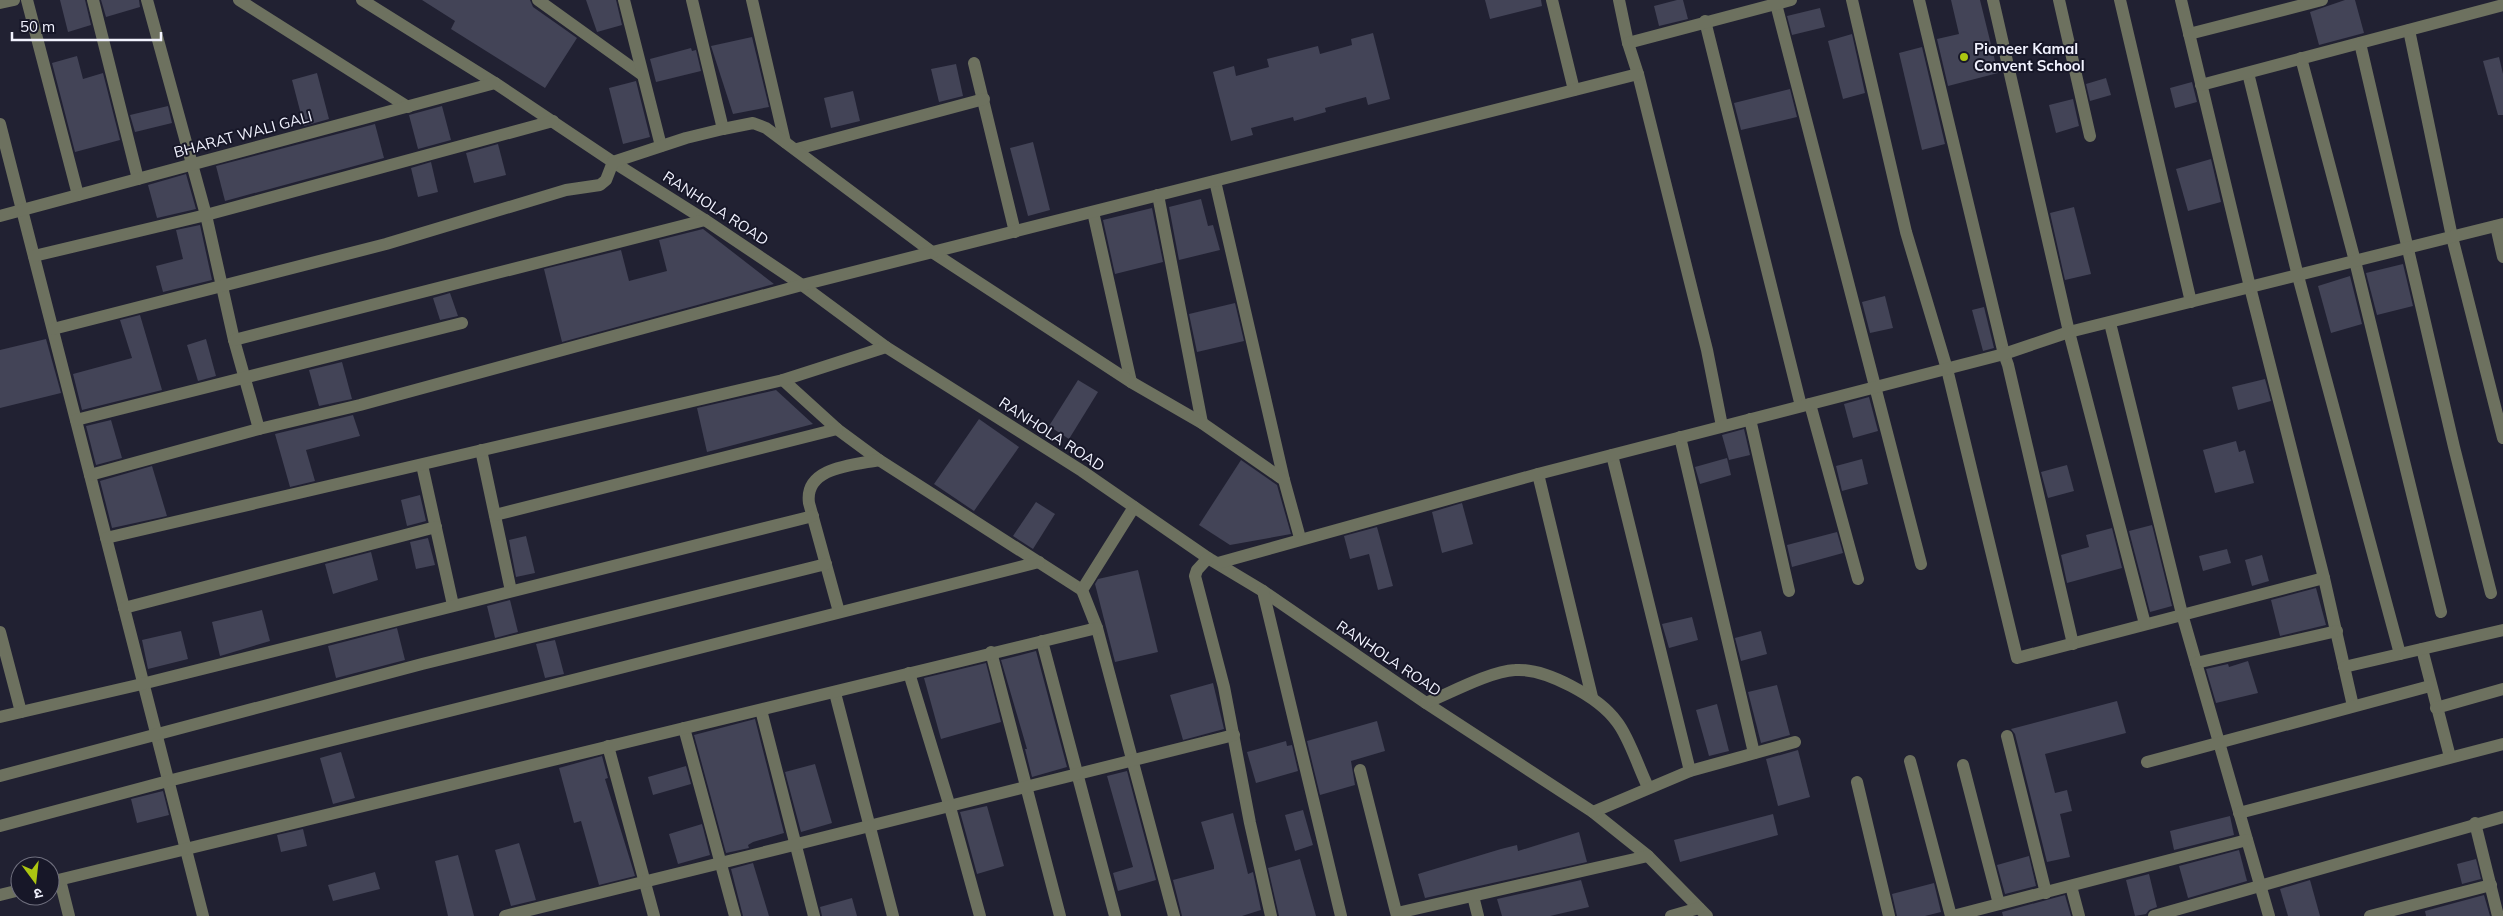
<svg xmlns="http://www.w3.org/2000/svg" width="2503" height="916" viewBox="0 0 2503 916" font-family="Mulish,'Noto Sans Devanagari',sans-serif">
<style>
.building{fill:#434457}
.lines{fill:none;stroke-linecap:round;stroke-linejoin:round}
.minor{stroke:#6d715f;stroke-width:12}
.poi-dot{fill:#acc611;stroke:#171728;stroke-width:2}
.labels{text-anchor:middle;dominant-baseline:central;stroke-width:4;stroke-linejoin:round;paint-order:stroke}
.poi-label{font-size:15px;font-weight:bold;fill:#f2f3ff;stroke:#171728;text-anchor:start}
.street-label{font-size:15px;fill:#f2f3ff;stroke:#171728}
</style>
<rect width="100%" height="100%" fill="#212132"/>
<!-- building -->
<g class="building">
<path d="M60,0H85L91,25L68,32Z"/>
<path d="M101,0H139L140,7L106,17Z"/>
<path d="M422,0H530L533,7L577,38L545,88L451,29L455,21Z"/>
<path d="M586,0H616L622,25L597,32Z"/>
<path d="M1485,0H1541L1542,6L1490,19Z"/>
<path d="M1677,0H1683L1688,19L1659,26L1654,6Z"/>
<path d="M1951,0H1980L1998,73L1948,86L1937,39L1959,34Z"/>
<path d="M2345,0H2355L2364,33L2319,45L2310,12Z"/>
<path d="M1820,8L1825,27L1792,35L1787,16Z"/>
<path d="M1373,33L1390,99L1368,105L1366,97L1325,108L1326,112L1294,121L1293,117L1251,128L1253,135L1231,141L1213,72L1234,66L1236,76L1269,67L1267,59L1318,46L1320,54L1352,45L1351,39Z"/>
<path d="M1852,34L1865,93L1843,99L1828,41Z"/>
<path d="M752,37L769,107L733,114L711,46Z"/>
<path d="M1922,47L1945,144L1922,150L1899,53Z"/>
<path d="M691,48L692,51L696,50L701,71L656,82L650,59Z"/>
<path d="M77,56L83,79L103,73L120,140L75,152L52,63Z"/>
<path d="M2499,57L2503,74V115H2498L2483,61Z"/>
<path d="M956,64L963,96L939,102L931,69Z"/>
<path d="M317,73L329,119L304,126L292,80Z"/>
<path d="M2106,78L2111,95L2090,101L2086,84Z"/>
<path d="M636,81L650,137L623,144L609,88Z"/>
<path d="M2192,82L2197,102L2175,108L2170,88Z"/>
<path d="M1790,89L1797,117L1741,130L1734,103Z"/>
<path d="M853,91L860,121L831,128L824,98Z"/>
<path d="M2073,99L2079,126L2056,133L2049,105Z"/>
<path d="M168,106L172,123L135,132L130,115Z"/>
<path d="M442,106L451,140L418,149L409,115Z"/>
<path d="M375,124L384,158L225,201L216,166Z"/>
<path d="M1033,142L1050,210L1028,216L1010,148Z"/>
<path d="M498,144L506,175L474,183L466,153Z"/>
<path d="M2211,159L2221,202L2188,211L2176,169Z"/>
<path d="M431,162L438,192L418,197L411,168Z"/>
<path d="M186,174L196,209L157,218L148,185Z"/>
<path d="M1201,199L1208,226L1213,225L1220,250L1179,260L1169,207Z"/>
<path d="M2074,207L2091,274L2065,280L2050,213Z"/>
<path d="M1152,208L1163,262L1115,274L1103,220Z"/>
<path d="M200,225L212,280L163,292L156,266L183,259L176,230Z"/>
<path d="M703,229L774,284L562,342L544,269L621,250L629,281L667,271L659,240Z"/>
<path d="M2403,264L2413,306L2377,315L2366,273Z"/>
<path d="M2350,276L2362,324L2331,333L2318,286Z"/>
<path d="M450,293L458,316L440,320L433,298Z"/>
<path d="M1885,296L1893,328L1870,333L1862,302Z"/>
<path d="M1235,303L1244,341L1197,352L1189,314Z"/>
<path d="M1984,307L1994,348L1983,351L1972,310Z"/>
<path d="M140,315L162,390L82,410L73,374L132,358L120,320Z"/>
<path d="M46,339L61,393L0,408V350Z"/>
<path d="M206,339L216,376L198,381L187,345Z"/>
<path d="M342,362L352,399L319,406L309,370Z"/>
<path d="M2265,379L2271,401L2238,410L2232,387Z"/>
<path d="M1078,380L1098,392L1069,439L1049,426Z"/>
<path d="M776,390L813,424L707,452L697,408Z"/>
<path d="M1869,397L1878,431L1853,438L1844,404Z"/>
<path d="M353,415L360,436L306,450L315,481L290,487L275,434Z"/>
<path d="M979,419L1019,447L974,511L934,484Z"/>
<path d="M111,420L122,458L96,465L86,426Z"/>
<path d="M1744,429L1750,455L1729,460L1722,435Z"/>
<path d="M2236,441L2239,452L2245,450L2254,483L2215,493L2203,450Z"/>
<path d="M1727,458L1731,475L1700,484L1695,467Z"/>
<path d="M1862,459L1868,484L1842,491L1836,466Z"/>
<path d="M1241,460L1277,485L1291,534L1230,545L1199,525Z"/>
<path d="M2067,465L2074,491L2048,498L2041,472Z"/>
<path d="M152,466L167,516L112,528L100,481Z"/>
<path d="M420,495L426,521L407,526L401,500Z"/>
<path d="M1036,502L1055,514L1033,549L1013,536Z"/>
<path d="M1462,503L1473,544L1442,553L1432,512Z"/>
<path d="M2152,525L2172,606L2150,612L2129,531Z"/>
<path d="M1377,527L1393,586L1378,590L1369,554L1350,559L1344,536Z"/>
<path d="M2112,528L2122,568L2067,583L2061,555L2089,547L2086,535Z"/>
<path d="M1837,532L1843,553L1792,567L1787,545Z"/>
<path d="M526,536L535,573L516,577L509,540Z"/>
<path d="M428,538L435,565L416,569L410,542Z"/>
<path d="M2227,549L2231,563L2203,571L2199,556Z"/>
<path d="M371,552L378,580L333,594L325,564Z"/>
<path d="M2262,555L2269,581L2252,586L2245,560Z"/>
<path d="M1138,570L1158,652L1115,662L1095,584L1098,579Z"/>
<path d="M2316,588L2326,625L2280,636L2271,600Z"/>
<path d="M510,600L518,632L495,638L487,606Z"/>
<path d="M262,610L270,641L220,656L212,622Z"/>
<path d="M1692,617L1698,640L1669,648L1662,624Z"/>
<path d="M397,628L405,660L336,678L328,646Z"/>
<path d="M181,631L188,659L148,669L142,640Z"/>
<path d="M1761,631L1767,654L1741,661L1735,638Z"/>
<path d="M555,640L564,674L545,678L536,644Z"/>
<path d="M1036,651L1067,767L1032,777L1025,749H1027L1001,660Z"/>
<path d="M2248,661L2258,693L2216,703L2206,669L2228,664L2229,667Z"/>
<path d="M986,663L1001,722L941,739L924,678Z"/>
<path d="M1213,683L1224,729L1183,740L1170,695Z"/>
<path d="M1777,685L1790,735L1761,743L1748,692Z"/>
<path d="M2117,701L2126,733L2045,754L2055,793L2067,790L2072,811L2060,814L2070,857L2047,862L2015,734L2011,729Z"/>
<path d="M1717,704L1729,751L1709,756L1696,710Z"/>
<path d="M755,719L784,833L753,842L748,845L749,848L726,853L694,735Z"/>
<path d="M1377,721L1385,751L1351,761L1355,785L1320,795L1307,741Z"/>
<path d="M1286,741L1287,746L1292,745L1298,771L1256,783L1247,752Z"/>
<path d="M1798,750L1810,797L1778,806L1766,759Z"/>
<path d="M341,752L355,798L333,804L320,758Z"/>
<path d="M602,756L608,778L605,779L635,876L599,885L581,821L574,823L559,768Z"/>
<path d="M815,764L832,823L801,832L785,772Z"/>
<path d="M686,766L691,784L653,795L648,777Z"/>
<path d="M1127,771L1156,880L1118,891L1113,873L1133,867L1107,776Z"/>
<path d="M163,791L169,815L137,823L131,799Z"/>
<path d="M987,806L1004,866L977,874L960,812Z"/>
<path d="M1303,810L1313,845L1295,851L1285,815Z"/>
<path d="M1233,813L1248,874L1253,872L1261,910L1242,916H1182L1173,880L1214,869V866L1201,822Z"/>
<path d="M1773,814L1778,835L1680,862L1674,840Z"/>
<path d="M2230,816L2234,835L2174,850L2170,831Z"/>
<path d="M702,824L710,855L678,864L669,834Z"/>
<path d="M303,829L307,846L281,852L277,835Z"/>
<path d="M1579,832L1587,862L1425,898L1418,874L1501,849L1517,845L1518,851Z"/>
<path d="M519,843L536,900L511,906L495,850Z"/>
<path d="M2239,850L2247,881L2188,898L2179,866Z"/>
<path d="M458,855L474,916H448L435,861Z"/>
<path d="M2029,856L2036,886L2005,894L1997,865Z"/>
<path d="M1300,859L1316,916H1279L1268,868Z"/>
<path d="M2476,859L2481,879L2462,884L2457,864Z"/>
<path d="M753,863L769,916H743L731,869Z"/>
<path d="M375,872L380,889L333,901L328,885Z"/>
<path d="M2149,874L2157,907L2149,910L2146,914L2135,916L2126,880Z"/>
<path d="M1581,880L1589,907L1550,916H1502L1497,899Z"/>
<path d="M2310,880L2320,916H2288L2280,889Z"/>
<path d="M1934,883L1941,912L1925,916H1897L1892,894Z"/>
<path d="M2065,895L2071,916H2003L2002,912Z"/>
<path d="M2484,895L2490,916H2426L2425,911Z"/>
<path d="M852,898L857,916H822L820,907Z"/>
</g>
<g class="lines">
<!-- minor -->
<g class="minor">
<path d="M27,0L78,195"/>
<path d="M93,0L138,179"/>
<path d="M147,0L206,215L234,340L259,429"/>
<path d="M239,0L408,107"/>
<path d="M362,0L495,83L613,162L705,220L802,285L886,347L1082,471L1208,558L1263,591L1426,703L1593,812L1648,856L1707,916"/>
<path d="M538,0L641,74"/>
<path d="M624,0L661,146"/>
<path d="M692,0L723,129"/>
<path d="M752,0L785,142"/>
<path d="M1552,0L1574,90"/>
<path d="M1619,0L1628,43"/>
<path d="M1852,0L1906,232L1947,369L2017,658L2324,578"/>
<path d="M1919,0L2004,354L2008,365L2073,644"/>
<path d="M1993,0L2069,332L2145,624"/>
<path d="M2059,0L2090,136"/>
<path d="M2120,0L2191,302"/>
<path d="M2181,0L2250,287L2324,578L2353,706"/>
<path d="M0,3L14,0"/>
<path d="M1776,4L1921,564"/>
<path d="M1705,21L1801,406"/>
<path d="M2409,30L2452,237L2503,438"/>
<path d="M2189,34L2322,0"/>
<path d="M2360,43L2454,447L2491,593"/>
<path d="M2301,58L2355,261L2441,612"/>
<path d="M974,63L1015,232"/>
<path d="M2248,73L2298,276L2400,654"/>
<path d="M2201,85L2503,5"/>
<path d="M0,124L203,916"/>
<path d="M797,149L984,99"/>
<path d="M1215,181L1284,480"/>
<path d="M1158,195L1202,423"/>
<path d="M1093,212L1131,382"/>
<path d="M0,216L495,83"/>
<path d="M2496,226L2503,257"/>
<path d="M34,256L206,215L553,121"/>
<path d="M2110,323L2182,614L2269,916"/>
<path d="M53,329L386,244L566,190L600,185L606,180L613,162L686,138L723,129L753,123L766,128L932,252L1131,382L1202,423L1284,480L1300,538"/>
<path d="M234,340L705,220"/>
<path d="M783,380L837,429L879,460L1082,590"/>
<path d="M1810,404L1858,579"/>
<path d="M1750,419L1789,591"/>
<path d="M76,420L462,323"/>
<path d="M1722,426L1707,350L1638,74L1628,43L1791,0"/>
<path d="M1680,437L1754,753"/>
<path d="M481,450L511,591"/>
<path d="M1612,455L1690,771"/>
<path d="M422,465L453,605"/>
<path d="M1538,474L1592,697"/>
<path d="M90,475L259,429L360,405L802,285L1638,74"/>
<path d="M1134,507L1082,590L1097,628L1174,916"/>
<path d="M495,515L837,429"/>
<path d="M106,538L783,380L886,347"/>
<path d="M1208,558L1197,570L1195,576L1224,687L1250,823L1271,916"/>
<path d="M1218,563L1538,474L2004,354L2069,332L2503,224"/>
<path d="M1263,591L1341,916"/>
<path d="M124,608L436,527"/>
<path d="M839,612L809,503C804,467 854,465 879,460"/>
<path d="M0,632L21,712"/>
<path d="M1042,641L1115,916"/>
<path d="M2422,649L2450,757"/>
<path d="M991,652L1060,916"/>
<path d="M2196,663L2337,631"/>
<path d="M2344,667L2503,630"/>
<path d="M909,673L950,807L980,916"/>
<path d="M835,693L893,916"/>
<path d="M1426,703C1450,693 1491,671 1515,670C1546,668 1599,697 1617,722C1629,737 1639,769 1648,787"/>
<path d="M2436,708L2503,689"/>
<path d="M761,710L814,916"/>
<path d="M0,717L142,684L813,516"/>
<path d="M684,728L735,916"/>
<path d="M2007,736L2046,893"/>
<path d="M608,746L654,916"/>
<path d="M1910,761L1951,916"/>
<path d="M2147,762L2430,686"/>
<path d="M1963,765L1999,904"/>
<path d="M1360,770L1397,916"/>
<path d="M0,776L422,664L826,564"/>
<path d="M1857,782L1889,916"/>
<path d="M1593,812L1690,771L1795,742"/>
<path d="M2239,813L2503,744"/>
<path d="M2475,823L2498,916"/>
<path d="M0,826L168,781L553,685L1039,562"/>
<path d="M60,880L69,916"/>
<path d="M50,882L1097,628"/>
<path d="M2071,886L2079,916"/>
<path d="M0,895L20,890"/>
<path d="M1473,896L1478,916"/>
<path d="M1397,913L1648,856"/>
<path d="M505,916C748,856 992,797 1234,735"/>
<path d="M1671,916L1699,908"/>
<path d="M1953,916L2247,840"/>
<path d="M2154,916L2503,817"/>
<path d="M2370,916L2491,885"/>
</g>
</g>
<!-- markers -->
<circle class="poi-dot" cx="1964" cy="57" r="5"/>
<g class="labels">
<!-- poi labels -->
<g class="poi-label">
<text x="1974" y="48">Pioneer Kamal<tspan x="1974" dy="17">Convent School</tspan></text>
</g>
<!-- street labels -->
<g class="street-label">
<text transform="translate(243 134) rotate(-15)">BHARAT WALI GALI</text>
<text transform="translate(716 208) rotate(33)">RANHOLA ROAD</text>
<text transform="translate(1052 434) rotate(33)">RANHOLA ROAD</text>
<text transform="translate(1389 658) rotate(34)">RANHOLA ROAD</text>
</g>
</g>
<!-- north arrow -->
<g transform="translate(35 881) rotate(165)"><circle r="24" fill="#171728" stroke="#6f6f7e"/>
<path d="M0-4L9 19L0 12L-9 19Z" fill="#acc611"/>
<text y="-8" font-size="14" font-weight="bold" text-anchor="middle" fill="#f2f3ff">उ</text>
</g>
<!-- scale -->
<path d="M12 32v8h149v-8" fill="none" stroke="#f2f3ff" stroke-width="2.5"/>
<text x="20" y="32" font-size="15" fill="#f2f3ff" stroke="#171728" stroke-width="4" paint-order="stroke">50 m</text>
</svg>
